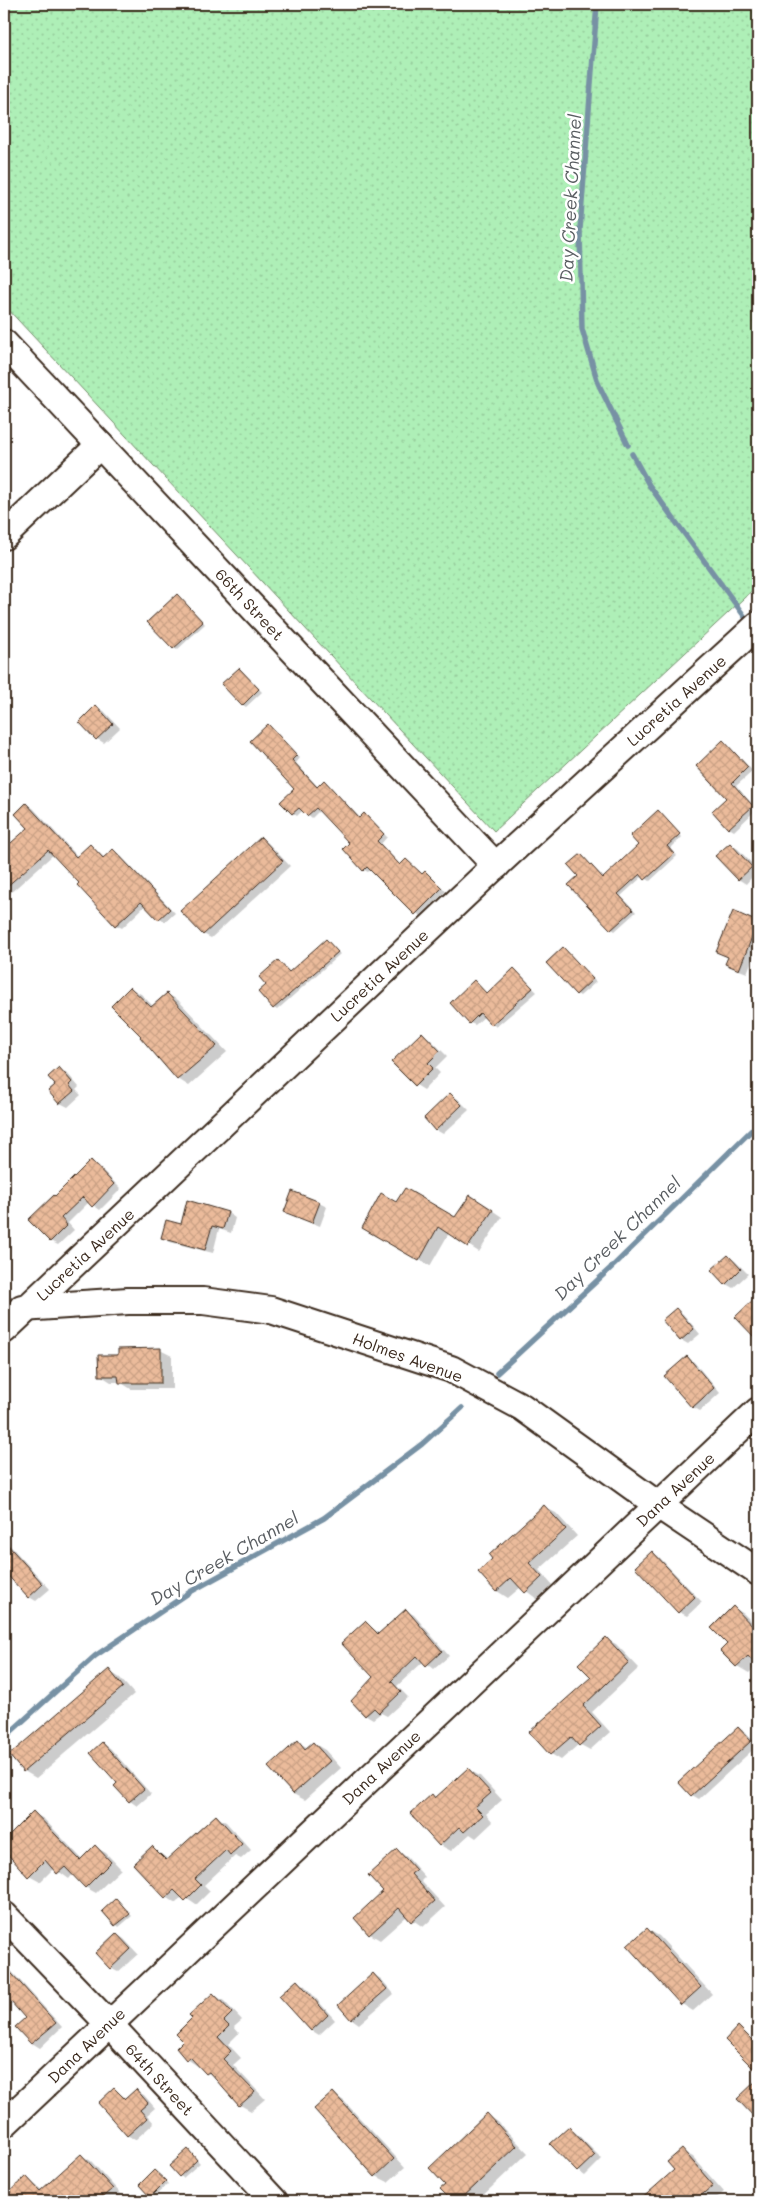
<svg xmlns="http://www.w3.org/2000/svg" width="762" height="2205" viewBox="0 0 762 2205" font-family="Mali,sans-serif">
<style>
.grass{fill:url(#grass-dots);stroke:#748c6a}
.shadow{fill:#0003}
.lines{fill:none;stroke-linecap:round;stroke-linejoin:round}
.stream{stroke:#7791a4;stroke-width:5.5}
.building{fill:url(#building-cross-hatch);stroke:#3b2a1e}
.minor-casing{stroke:#3b2a1e;stroke-width:30}
.minor{stroke:#fff;stroke-width:26}
.labels{text-anchor:middle;dominant-baseline:central;stroke-width:5;stroke-linejoin:round;paint-order:stroke}
.street-label{font-size:16px;fill:#3b2a1e;stroke:#fff}
.water-label{font-size:18px;font-style:italic;fill:#595d61;stroke:#fff}
</style>
<defs>
<pattern id="grass-dots" width="8" height="8" patternUnits="userSpaceOnUse" patternTransform="scale(1.25)"><rect width="8" height="8" fill="#aeefb7"/><path d="M2 2h.1M6 6h.1" fill="none" stroke="#97cd9d" stroke-width="1.8" stroke-linecap="round"/></pattern>
<pattern id="building-cross-hatch" width="8" height="8" patternUnits="userSpaceOnUse" patternTransform="scale(1.25)"><rect width="8" height="8" fill="#ebbb9b"/><path d="M0 0l8 8M0 8l8-8" fill="none" stroke="#caa185"/></pattern>
</defs>
<rect width="100%" height="100%" fill="#fff"/>
<filter id="ink" filterUnits="userSpaceOnUse"><feTurbulence type="fractalNoise" baseFrequency=".02" numOctaves="2"/><feDisplacementMap in="SourceGraphic" scale="10" xChannelSelector="R" yChannelSelector="G"/><feConvolveMatrix kernelMatrix="1 2 1 2 8 2 1 2 1" color-interpolation-filters="sRGB"/></filter>
<g filter="url(#ink)">
<!-- grass -->
<path class="grass" d="M4,4H758V585L494,831L4,305Z"/>
<!-- shadow -->
<g class="shadow">
<path d="M177,596L205,624L177,650L174,648Z"/>
<path d="M239,669L262,692L246,707L243,705Z"/>
<path d="M96,707L104,711L120,728L104,743L97,739Z"/>
<path d="M268,726L300,758L296,763L318,787L324,782L328,784L360,818L364,815L368,817L387,837L381,844L401,866L407,861L423,875L425,873L429,875L446,891L420,916L372,869L368,872L364,870L351,843L320,810L312,818L303,810L297,816L293,813L296,789Z"/>
<path d="M723,742L753,771L736,786L757,809L734,831L729,828Z"/>
<path d="M27,805L33,808L78,857L91,846L105,858L113,851L119,854L175,913L165,922L146,905L122,928L116,925L54,854L8,895L4,892V851L30,828Z"/>
<path d="M661,814L682,837L670,849L677,856L650,881L643,876L621,896L636,912L615,931L612,929L580,876L581,855L604,878L640,845Z"/>
<path d="M261,838L268,843L290,866L211,938L203,934Z"/>
<path d="M730,844L738,849L758,870L746,884L738,879Z"/>
<path d="M734,913L758,923V945L747,973L734,968L729,957Z"/>
<path d="M326,940L340,954L277,1010L274,1008L268,985L278,961L290,972Z"/>
<path d="M563,949L596,982L580,996L577,994Z"/>
<path d="M514,970L537,992L496,1027L485,1016L475,1025L470,1023L474,982L488,994Z"/>
<path d="M130,988L141,994L153,1006L167,994L178,1000L227,1052L189,1086L178,1079L142,1037Z"/>
<path d="M422,1034L429,1038L447,1056L435,1068L440,1073L424,1090L416,1085L393,1062Z"/>
<path d="M59,1069L67,1073L79,1087L76,1090L81,1095L68,1107L60,1103L57,1085Z"/>
<path d="M450,1094L458,1099L469,1110L443,1134L436,1130Z"/>
<path d="M91,1162L98,1166L121,1189L100,1210L89,1202L68,1223L74,1230L58,1245L50,1241L56,1197Z"/>
<path d="M480,1202L502,1217L479,1252L449,1233L430,1266L363,1227L397,1204L456,1218Z"/>
<path d="M319,1203L327,1207L320,1226L286,1212Z"/>
<path d="M228,1213L235,1218L231,1233L219,1229L213,1253L170,1242L163,1238L181,1226Z"/>
<path d="M728,1256L735,1261L748,1274L733,1288L726,1284Z"/>
<path d="M676,1310L683,1314L700,1334L688,1344L681,1340Z"/>
<path d="M160,1350L172,1356V1389H131L120,1382H111L100,1375L119,1356Z"/>
<path d="M687,1358L694,1362L720,1393L700,1411L693,1407Z"/>
<path d="M544,1507L556,1513L577,1536L539,1570L552,1585L537,1599L521,1587L508,1598L497,1591Z"/>
<path d="M4,1539L50,1589L36,1601L29,1597L4,1564Z"/>
<path d="M652,1552L659,1557L702,1602L687,1616L679,1612L637,1567Z"/>
<path d="M733,1607L744,1614L758,1628V1665L749,1673L737,1666L722,1651L729,1644Z"/>
<path d="M406,1611L414,1615L449,1656L434,1669L424,1661L397,1686L408,1697L387,1716L381,1713L373,1719L366,1715L375,1677L365,1622L380,1634Z"/>
<path d="M606,1639L616,1644L639,1668L592,1712L610,1732L590,1750L579,1744L561,1760L551,1754L531,1732L593,1677Z"/>
<path d="M109,1671L120,1678L134,1694L36,1778L24,1771L10,1755Z"/>
<path d="M739,1728L746,1733L758,1745L699,1799L692,1795Z"/>
<path d="M298,1742L308,1748L313,1743L325,1750L341,1768L305,1800L293,1794Z"/>
<path d="M103,1744L110,1748L151,1794L137,1806L130,1801L119,1783Z"/>
<path d="M469,1770L480,1776L502,1800L486,1814L493,1822L476,1838L470,1834L451,1851L440,1845L432,1795L437,1798Z"/>
<path d="M33,1813L44,1819L82,1859L95,1847L106,1853L121,1869L96,1893L85,1887L73,1874L69,1879L54,1868L40,1882L29,1876L4,1849V1841Z"/>
<path d="M216,1817L226,1822L251,1850L241,1859L235,1856L204,1885L210,1891L196,1905L183,1896L176,1903L166,1897L134,1864L152,1847L169,1860Z"/>
<path d="M397,1851L407,1857L425,1877L421,1881L445,1907L423,1927L407,1916L380,1940L370,1934Z"/>
<path d="M116,1900L132,1916L119,1927L104,1911Z"/>
<path d="M647,1929L659,1936L712,1994L693,2011L682,2004Z"/>
<path d="M117,1934L124,1939L138,1954L118,1972L110,1968Z"/>
<path d="M4,1963L62,2027L40,2048L32,2043L17,2027L27,2018L12,2002L9,2004L4,2001Z"/>
<path d="M374,1975L381,1979L394,1994L359,2024L352,2019L339,2005Z"/>
<path d="M297,1981L305,1986L335,2020L319,2035L311,2030Z"/>
<path d="M213,1994L224,2001L242,2020L234,2027L239,2033L228,2044L241,2058L233,2065L265,2099L251,2111L240,2105L217,2079L187,2059L185,2042L194,2018Z"/>
<path d="M739,2028L758,2045V2071L727,2040Z"/>
<path d="M115,2090L127,2099L136,2091L144,2095L155,2108L147,2115L154,2123L135,2140L127,2135Z"/>
<path d="M333,2094L344,2101L405,2167L388,2182L376,2176Z"/>
<path d="M487,2115L498,2122L528,2153L477,2201H453L442,2189Z"/>
<path d="M569,2128L576,2133L602,2159L585,2176L578,2171Z"/>
<path d="M188,2151L200,2163L183,2178L180,2176Z"/>
<path d="M682,2151L693,2157L724,2192L713,2201H641L676,2170Z"/>
<path d="M81,2155L91,2161L122,2195L115,2201H4V2199L26,2178L42,2190Z"/>
<path d="M155,2171L168,2184L154,2197L151,2196Z"/>
</g>
<g class="lines">
<!-- stream -->
<g class="stream">
<path d="M597,4L580,229L582,329L598,383L628,445"/>
<path d="M632,454L649,485L745,617"/>
<path d="M497,1373L614,1265L758,1124"/>
<path d="M4,1738L95,1656L190,1592L324,1518L422,1444L462,1408"/>
</g>
</g>
<!-- building -->
<g class="building">
<path d="M177,594L203,622L173,649L147,622Z"/>
<path d="M239,668L259,689L242,706L221,684Z"/>
<path d="M96,705L113,724L96,740L79,722Z"/>
<path d="M268,724L297,755L292,760L317,787L324,780L359,818L364,813L384,834L377,841L400,865L406,859L422,874L425,871L442,888L415,915L367,867L363,871L343,849L349,843L316,808L307,816L299,808L292,814L280,802L294,789L250,741Z"/>
<path d="M723,740L748,767L732,783L753,806L728,829L712,811L726,798L696,766Z"/>
<path d="M26,803L76,857L90,844L103,858L113,849L170,909L158,920L141,902L115,926L77,885L79,883L48,850L4,889V849L28,828L15,814Z"/>
<path d="M658,810L680,834L667,846L674,854L645,880L640,874L618,894L633,910L611,930L568,885L578,876L568,865L581,854L603,878L638,845L630,836Z"/>
<path d="M261,837L283,861L203,935L180,911Z"/>
<path d="M730,843L752,867L738,880L715,856Z"/>
<path d="M733,911L758,922L739,970L725,964L728,957L716,952Z"/>
<path d="M326,939L338,952L273,1009L258,992L266,985L259,977L278,960L289,972Z"/>
<path d="M563,947L593,979L576,995L546,963Z"/>
<path d="M514,968L533,988L491,1025L480,1013L469,1024L450,1003L474,980L487,994Z"/>
<path d="M130,987L151,1007L167,993L217,1046L177,1080L140,1037L141,1036L111,1006Z"/>
<path d="M422,1032L440,1051L428,1063L433,1068L415,1086L391,1062Z"/>
<path d="M59,1067L72,1082L69,1085L74,1091L59,1104L48,1091L55,1085L48,1077Z"/>
<path d="M450,1093L462,1105L435,1131L424,1118Z"/>
<path d="M91,1160L114,1184L92,1207L83,1197L61,1218L67,1225L50,1242L28,1220L54,1195L55,1196Z"/>
<path d="M405,1188L455,1217L470,1195L493,1210L468,1247L438,1227L419,1261L362,1228L381,1193L396,1202Z"/>
<path d="M292,1191L320,1202L312,1223L284,1212Z"/>
<path d="M187,1200L228,1212L223,1229L212,1226L205,1250L161,1238L166,1220L181,1224Z"/>
<path d="M728,1255L741,1269L725,1285L711,1270Z"/>
<path d="M758,1295V1341L735,1317Z"/>
<path d="M676,1308L694,1329L680,1341L662,1320Z"/>
<path d="M161,1348V1383H119L118,1376H99L98,1355H118V1349Z"/>
<path d="M687,1356L714,1388L692,1408L664,1376Z"/>
<path d="M544,1505L566,1529L529,1563L542,1577L525,1593L511,1578L496,1592L478,1572L492,1559L489,1555Z"/>
<path d="M4,1541L43,1584L28,1598L4,1571Z"/>
<path d="M652,1551L695,1597L678,1613L635,1567Z"/>
<path d="M733,1606L758,1632V1667L748,1656L736,1667L720,1651L727,1644L711,1628Z"/>
<path d="M406,1609L442,1651L426,1666L417,1656L391,1681L401,1692L379,1713L374,1708L365,1716L351,1701L373,1677L341,1643L365,1621L378,1634Z"/>
<path d="M606,1637L629,1662L583,1706L601,1726L579,1746L571,1737L550,1755L529,1732L591,1677L578,1664Z"/>
<path d="M109,1669L123,1687L23,1772L9,1755Z"/>
<path d="M738,1727L751,1741L691,1796L678,1782Z"/>
<path d="M298,1740L305,1749L313,1742L330,1761L293,1794L268,1767Z"/>
<path d="M102,1742L144,1789L129,1802L114,1786L117,1783L90,1753Z"/>
<path d="M468,1768L491,1793L475,1807L483,1815L464,1832L459,1827L439,1846L410,1814L432,1794L435,1798Z"/>
<path d="M33,1811L80,1860L95,1845L111,1862L85,1888L65,1867L57,1874L45,1860L28,1877L4,1850V1840Z"/>
<path d="M216,1815L242,1844L230,1855L226,1850L195,1879L201,1885L185,1901L174,1890L165,1898L133,1864L152,1846L166,1860Z"/>
<path d="M397,1849L416,1870L411,1874L435,1901L411,1922L399,1908L369,1935L354,1918L383,1891L368,1875Z"/>
<path d="M116,1898L130,1914L115,1926L102,1911Z"/>
<path d="M647,1928L701,1987L681,2005L627,1946Z"/>
<path d="M116,1933L131,1949L110,1969L95,1953Z"/>
<path d="M4,1965L56,2023L31,2044L15,2027L25,2018L4,1994Z"/>
<path d="M373,1973L387,1989L351,2020L338,2005Z"/>
<path d="M297,1980L328,2015L311,2031L279,1996Z"/>
<path d="M213,1993L232,2013L224,2021L229,2026L218,2037L231,2051L223,2059L255,2092L239,2106L209,2072L206,2074L190,2057L186,2060L176,2048L183,2041L176,2034L192,2018L189,2015Z"/>
<path d="M738,2026L758,2046V2073L725,2040Z"/>
<path d="M758,2079V2121L737,2099Z"/>
<path d="M114,2088L125,2099L136,2089L148,2103L140,2110L147,2118L127,2136L98,2103Z"/>
<path d="M333,2092L394,2159L375,2177L314,2109Z"/>
<path d="M487,2113L517,2146L459,2201H452L440,2189L445,2185L429,2168Z"/>
<path d="M569,2127L595,2155L577,2172L550,2144Z"/>
<path d="M188,2149L197,2160L179,2177L169,2166Z"/>
<path d="M682,2149L713,2185L695,2201H639L674,2170L667,2162Z"/>
<path d="M81,2154L113,2189L99,2201H4V2197L26,2176L40,2191Z"/>
<path d="M154,2170L166,2181L150,2197L139,2185Z"/>
</g>
<g class="lines">
<!-- minor casing -->
<g class="minor-casing">
<g id="minor">
<path d="M4,343L496,866"/>
<path d="M4,536L100,445"/>
<path d="M22,1308L128,1301H203L271,1310L451,1369L522,1407L658,1505L758,1572"/>
<path d="M4,1330L491,870L758,625"/>
<path d="M4,1915L109,2024L274,2201"/>
<path d="M4,2124L758,1411"/>
</g>
</g>
<!-- minor -->
<use href="#minor" class="minor"/>
</g>
</g>
<g class="labels">
<!-- street labels -->
<g class="street-label">
<text transform="translate(250 604) rotate(47)">66th Street</text>
<text transform="translate(676 700) rotate(-42)">Lucretia Avenue</text>
<text transform="translate(379 975) rotate(-43)">Lucretia Avenue</text>
<text transform="translate(85 1254) rotate(-43)">Lucretia Avenue</text>
<text transform="translate(408 1357) rotate(20)">Holmes Avenue</text>
<text transform="translate(675 1489) rotate(-43)">Dana Avenue</text>
<text transform="translate(381 1767) rotate(-43)">Dana Avenue</text>
<text transform="translate(86 2045) rotate(-44)">Dana Avenue</text>
<text transform="translate(160 2079) rotate(47)">64th Street</text>
</g>
<!-- water labels -->
<g class="water-label">
<text transform="translate(570 198) rotate(-87)">Day Creek Channel</text>
<text transform="translate(617 1238) rotate(-44)">Day Creek Channel</text>
<text transform="translate(224 1558) rotate(-30)">Day Creek Channel</text>
</g>
</g>
<!-- margin -->
<rect width="762" height="2205" fill="none" stroke="#fff" stroke-width="20"/>
<rect x="10" y="10" width="742" height="2185" fill="none" stroke="#3b2a1e" stroke-width="2" filter="url(#ink)"/>
</svg>
